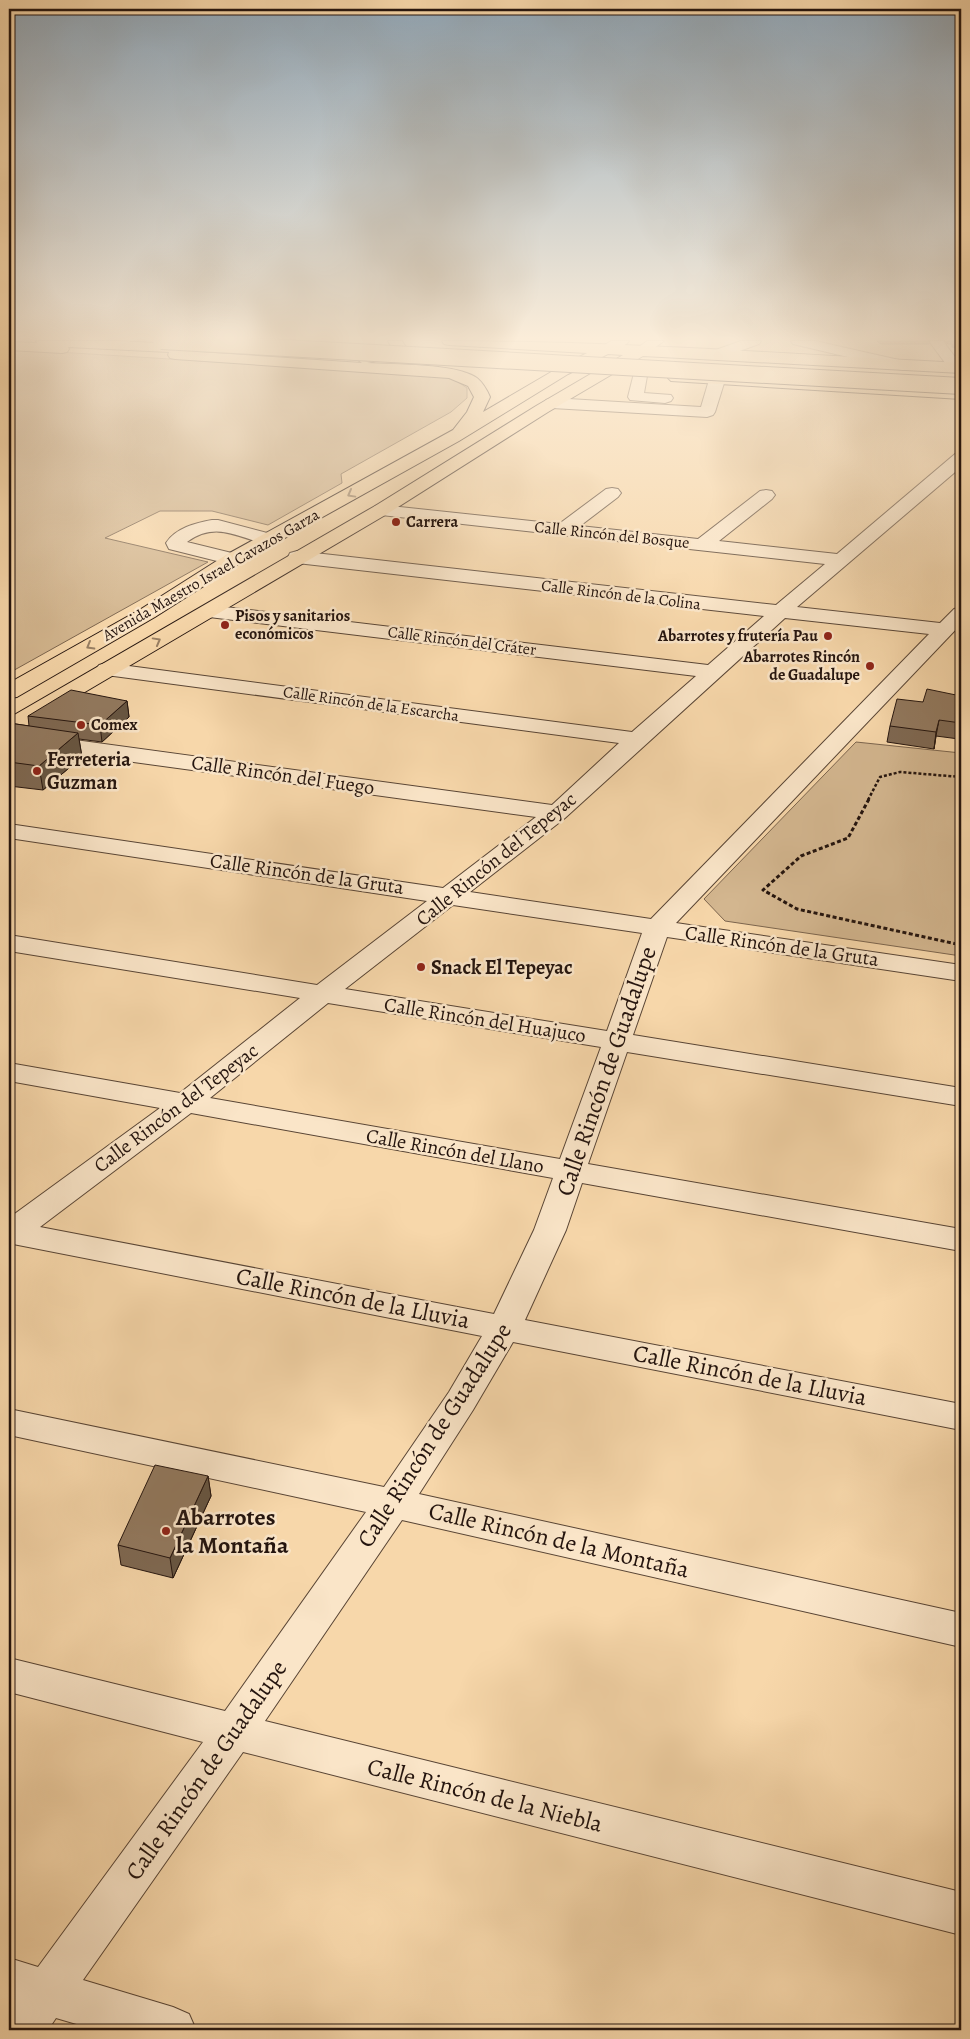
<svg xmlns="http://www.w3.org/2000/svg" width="970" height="2039" viewBox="0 0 970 2039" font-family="Alegreya,serif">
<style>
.green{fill:#d3b68f;stroke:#7c654e}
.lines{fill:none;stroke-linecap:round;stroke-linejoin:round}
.minor-casing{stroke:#594535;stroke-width:2}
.major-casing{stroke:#24140e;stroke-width:2}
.path-far1{stroke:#24140e;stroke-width:2.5;stroke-dasharray:3 2;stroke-linecap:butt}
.path{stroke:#24140e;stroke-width:3;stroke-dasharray:4 2.5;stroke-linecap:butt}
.minor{fill:#fae5c8;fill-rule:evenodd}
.major{fill:#f7d7aa;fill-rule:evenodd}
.major-bridge-casing{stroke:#24140e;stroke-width:18;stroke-linecap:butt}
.major-bridge{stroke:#f7d7aa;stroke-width:16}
.wall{fill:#7e6852;stroke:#24140e}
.shaded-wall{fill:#665542;stroke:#24140e}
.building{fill:#92795f;stroke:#24140e}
.oneway{stroke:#987f64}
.poi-dot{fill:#8f2418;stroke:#fae5c8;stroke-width:2}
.labels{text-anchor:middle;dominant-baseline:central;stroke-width:5;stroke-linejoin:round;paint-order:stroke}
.far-poi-label{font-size:16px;font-weight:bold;fill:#24140e;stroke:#fae5c8;text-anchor:start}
.far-street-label{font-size:16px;fill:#24140e;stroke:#fae5c8}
.poi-label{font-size:20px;font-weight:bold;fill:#24140e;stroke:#fae5c8;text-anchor:start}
.street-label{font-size:20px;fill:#24140e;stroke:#fae5c8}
.near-street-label{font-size:24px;fill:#24140e;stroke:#fae5c8}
.near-poi-label{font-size:24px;font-weight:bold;fill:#24140e;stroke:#fae5c8;text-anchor:start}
</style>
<rect width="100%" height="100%" fill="#f7d7aa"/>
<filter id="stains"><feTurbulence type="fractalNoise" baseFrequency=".004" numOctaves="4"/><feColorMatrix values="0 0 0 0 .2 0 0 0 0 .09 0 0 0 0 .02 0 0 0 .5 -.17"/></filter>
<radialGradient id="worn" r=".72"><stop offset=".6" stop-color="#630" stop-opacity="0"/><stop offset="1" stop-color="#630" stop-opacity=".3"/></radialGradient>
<!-- green -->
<g class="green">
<path d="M9,349L443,376L455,380L467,388V398L451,412L341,474L342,483L268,525L212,511H160L105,538L208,562L9,673Z"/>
<path d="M856,742L961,753V956L725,921L704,899Z"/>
</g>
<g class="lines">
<!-- minor casing -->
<g class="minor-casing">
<g id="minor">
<path d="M611,341H629C623,348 610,355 601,352L599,349Z"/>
<path d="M647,341H664L647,353H637L635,350Z"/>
<path d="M741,341H761L759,344L720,358H710L708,355L710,352Z"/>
<path d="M791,341H815L908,362L911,365L908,368L903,370L793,344Z"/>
<path d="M929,341H943L961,365V371H951Z"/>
<path d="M639,371L644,373L647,376L644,393L671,395L673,398L671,401L665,403L630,400L628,397L634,373Z"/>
<path d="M717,375L722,377L725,380L715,412L713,415L707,417L552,408L546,406L544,403L546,400L552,398L701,407L709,380L712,377Z"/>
<path d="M961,453V467L797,607L940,623L954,609L961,607V624L676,923L961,965V981L667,937L633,1035L961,1088V1106L627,1052L588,1164L961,1229V1251L582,1183L566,1230L525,1320L961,1404V1430L513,1342L473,1410L419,1494L961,1613V1647L402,1520L265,1721L961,1892V1935L243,1752L83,1980L173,2007L189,2014L196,2030H97L56,2018L48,2030H9V2006L10,2004H9V1958L38,1967L203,1742L9,1692V1658L225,1711L366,1512L9,1435V1409L384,1487L449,1392L482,1336L13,1244L9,1245V1218L160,1108L9,1081V1063L180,1093L300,998L9,951V935L317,985L427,901L9,838V824L443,888L536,817L9,745V731L552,805L619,743L106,675L99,673L96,669L99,665L106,663L632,732L696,676L209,617L202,615L199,611L202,607L209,605L708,665L764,616L297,563L290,561L288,557L290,553L297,551L776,605L825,564L381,515L375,514L372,510L375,506L381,505L559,524L606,489L612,488L618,489L621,493L618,497L580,526L698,539L760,491L766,490L772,491L775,495L772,499L719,541L837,554L955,454ZM785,618L929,634L651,919L470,892L565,818ZM453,905L642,933L607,1031L345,989ZM328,1003L601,1047L560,1159L210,1098ZM191,1113L553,1178L534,1230L494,1314L40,1227Z"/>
<path d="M212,520H218L275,535L277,539L275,543L268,545C237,537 216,521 187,542L240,555L242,559L240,563L233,565L169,549L166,543C176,528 195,523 212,520Z"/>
</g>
</g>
<!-- major casing -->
<g class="major-casing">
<g id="major">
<path d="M36,341H118L194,345L199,346L201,349L199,352L362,363L357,359L360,356L388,350L391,346L388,341H402L406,347L398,356L367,363C394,365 456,363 477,378C483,383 487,390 490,397L483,412L558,368L587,353L449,345L444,344L442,341C615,341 788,354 961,363V373L643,356L548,412L387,514L17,732L9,734V718L375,506L536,406L623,355L608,354L568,374L459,441L240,563L155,617L17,697L9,698V683L141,609L226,555L453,430L467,412L474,397L468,386L449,378L175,359L170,358L168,355L169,352L68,347L69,349L67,352L62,353L9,350V342L37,343Z"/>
<path d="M676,373L961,389V399L671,381L668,378L671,375Z"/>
</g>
</g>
<!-- path-far1 -->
<path class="path-far1" d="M868,800L880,777L900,772L961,777"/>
<!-- path -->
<path class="path" d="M869,799L848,838L801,856L763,890L797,909L961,945"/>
<!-- minor -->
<use href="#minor" class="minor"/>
<!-- major -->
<use href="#major" class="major"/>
<!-- major-bridge casing -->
<g class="major-bridge-casing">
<path id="major-bridge" d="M161,341L961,386"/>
</g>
<!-- major-bridge -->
<use href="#major-bridge" class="major-bridge"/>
</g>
<!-- wall -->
<g class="wall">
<path d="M877,341H930L929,344H881Z"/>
<path d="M944,341H961V348L952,347V344H948Z"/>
<path d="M961,666V738L959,739L936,736L934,749L887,742L890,726L923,702L956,695Z"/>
<path d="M127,701L129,717L102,742L79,739L82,757L43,790L9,786V723L29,726L28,716Z"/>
<path d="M208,1476L211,1496L173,1578L121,1565L118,1545Z"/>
</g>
<!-- shaded-wall -->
<g class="shaded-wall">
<path d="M127,701L129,717L102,742L100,725Z"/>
<path d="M939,720L936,736L934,749L936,732Z"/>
<path d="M961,727V738L959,739Z"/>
<path d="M78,733L82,757L43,790L39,766Z"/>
<path d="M208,1476L211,1496L173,1578L170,1558Z"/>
</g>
<!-- building -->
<g class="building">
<path d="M961,666V723L939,720L936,732L890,726L897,699L923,702L927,689L956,695Z"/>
<path d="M71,690L127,701L100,725L28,716Z"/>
<path d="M9,723L78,733L39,766L9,762Z"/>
<path d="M155,1465L208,1476L170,1558L118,1545Z"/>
</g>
<!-- one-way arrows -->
<defs><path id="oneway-chevron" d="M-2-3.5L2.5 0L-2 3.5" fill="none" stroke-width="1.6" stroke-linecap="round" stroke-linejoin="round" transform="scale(1.25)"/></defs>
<g class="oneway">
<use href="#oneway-chevron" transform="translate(351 494) rotate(151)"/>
<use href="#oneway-chevron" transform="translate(157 641) rotate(-29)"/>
<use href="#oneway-chevron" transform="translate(90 646) rotate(150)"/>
</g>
<!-- sky -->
<linearGradient id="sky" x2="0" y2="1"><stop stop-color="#91a8ba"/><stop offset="0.54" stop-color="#fbedd9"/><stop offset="1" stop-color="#fbedd9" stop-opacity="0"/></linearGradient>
<rect width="970" height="626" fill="url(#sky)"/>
<!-- markers -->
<g class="poi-dot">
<circle cx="396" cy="522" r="5"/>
<circle cx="225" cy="625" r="5"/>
<circle cx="828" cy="636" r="5"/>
<circle cx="870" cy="666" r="5"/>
<circle cx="81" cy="725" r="5"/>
<circle cx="37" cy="771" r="5"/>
<circle cx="421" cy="967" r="5"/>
<circle cx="166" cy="1531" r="5"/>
</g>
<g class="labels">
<!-- far-poi labels -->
<g class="far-poi-label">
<text x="406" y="522">Carrera</text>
<text x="235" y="616">Pisos y sanitarios<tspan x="235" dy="18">económicos</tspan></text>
<text x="818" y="636" text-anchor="end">Abarrotes y frutería Pau</text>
<text x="860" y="657" text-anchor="end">Abarrotes Rincón<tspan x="860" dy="18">de Guadalupe</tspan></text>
<text x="91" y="725">Comex</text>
</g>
<!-- far-street labels -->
<g class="far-street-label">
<text transform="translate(612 535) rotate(6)">Calle Rincón del Bosque</text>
<text transform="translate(211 575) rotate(-30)">Avenida Maestro Israel Cavazos Garza</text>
<text transform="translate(621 595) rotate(7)">Calle Rincón de la Colina</text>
<text transform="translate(462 641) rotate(7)">Calle Rincón del Cráter</text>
<text transform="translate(371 704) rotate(8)">Calle Rincón de la Escarcha</text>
</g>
<!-- poi labels -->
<g class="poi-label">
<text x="47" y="759">Ferreteria<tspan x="47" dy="23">Guzman</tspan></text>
<text x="431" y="967">Snack El Tepeyac</text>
</g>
<!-- street labels -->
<g class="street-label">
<text transform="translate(283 775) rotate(8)">Calle Rincón del Fuego</text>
<text transform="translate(496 859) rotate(-39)">Calle Rincón del Tepeyac</text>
<text transform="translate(307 874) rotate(8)">Calle Rincón de la Gruta</text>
<text transform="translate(782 946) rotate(8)">Calle Rincón de la Gruta</text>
<text transform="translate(485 1020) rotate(9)">Calle Rincón del Huajuco</text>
<text transform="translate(176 1108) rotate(-37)">Calle Rincón del Tepeyac</text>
<text transform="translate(455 1151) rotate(10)">Calle Rincón del Llano</text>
</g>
<!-- near-street labels -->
<g class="near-street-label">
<text transform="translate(606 1071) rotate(-71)">Calle Rincón de Guadalupe</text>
<text transform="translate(353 1298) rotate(11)">Calle Rincón de la Lluvia</text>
<text transform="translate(750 1375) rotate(11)">Calle Rincón de la Lluvia</text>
<text transform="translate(434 1435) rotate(-57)">Calle Rincón de Guadalupe</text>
<text transform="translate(559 1540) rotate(13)">Calle Rincón de la Montaña</text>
<text transform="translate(206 1770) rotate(-55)">Calle Rincón de Guadalupe</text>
<text transform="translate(485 1795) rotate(14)">Calle Rincón de la Niebla</text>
</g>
<!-- near-poi labels -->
<g class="near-poi-label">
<text x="176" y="1517">Abarrotes<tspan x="176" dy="28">la Montaña</tspan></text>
</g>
</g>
<!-- margin -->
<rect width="970" height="2039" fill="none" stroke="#f7d7aa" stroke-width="30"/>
<rect x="10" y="10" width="950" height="2019" fill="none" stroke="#24140e" stroke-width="2.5"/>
<rect x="15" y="15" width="940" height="2009" fill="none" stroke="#24140e"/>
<rect width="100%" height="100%" filter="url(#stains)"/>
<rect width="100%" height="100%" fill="url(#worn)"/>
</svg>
